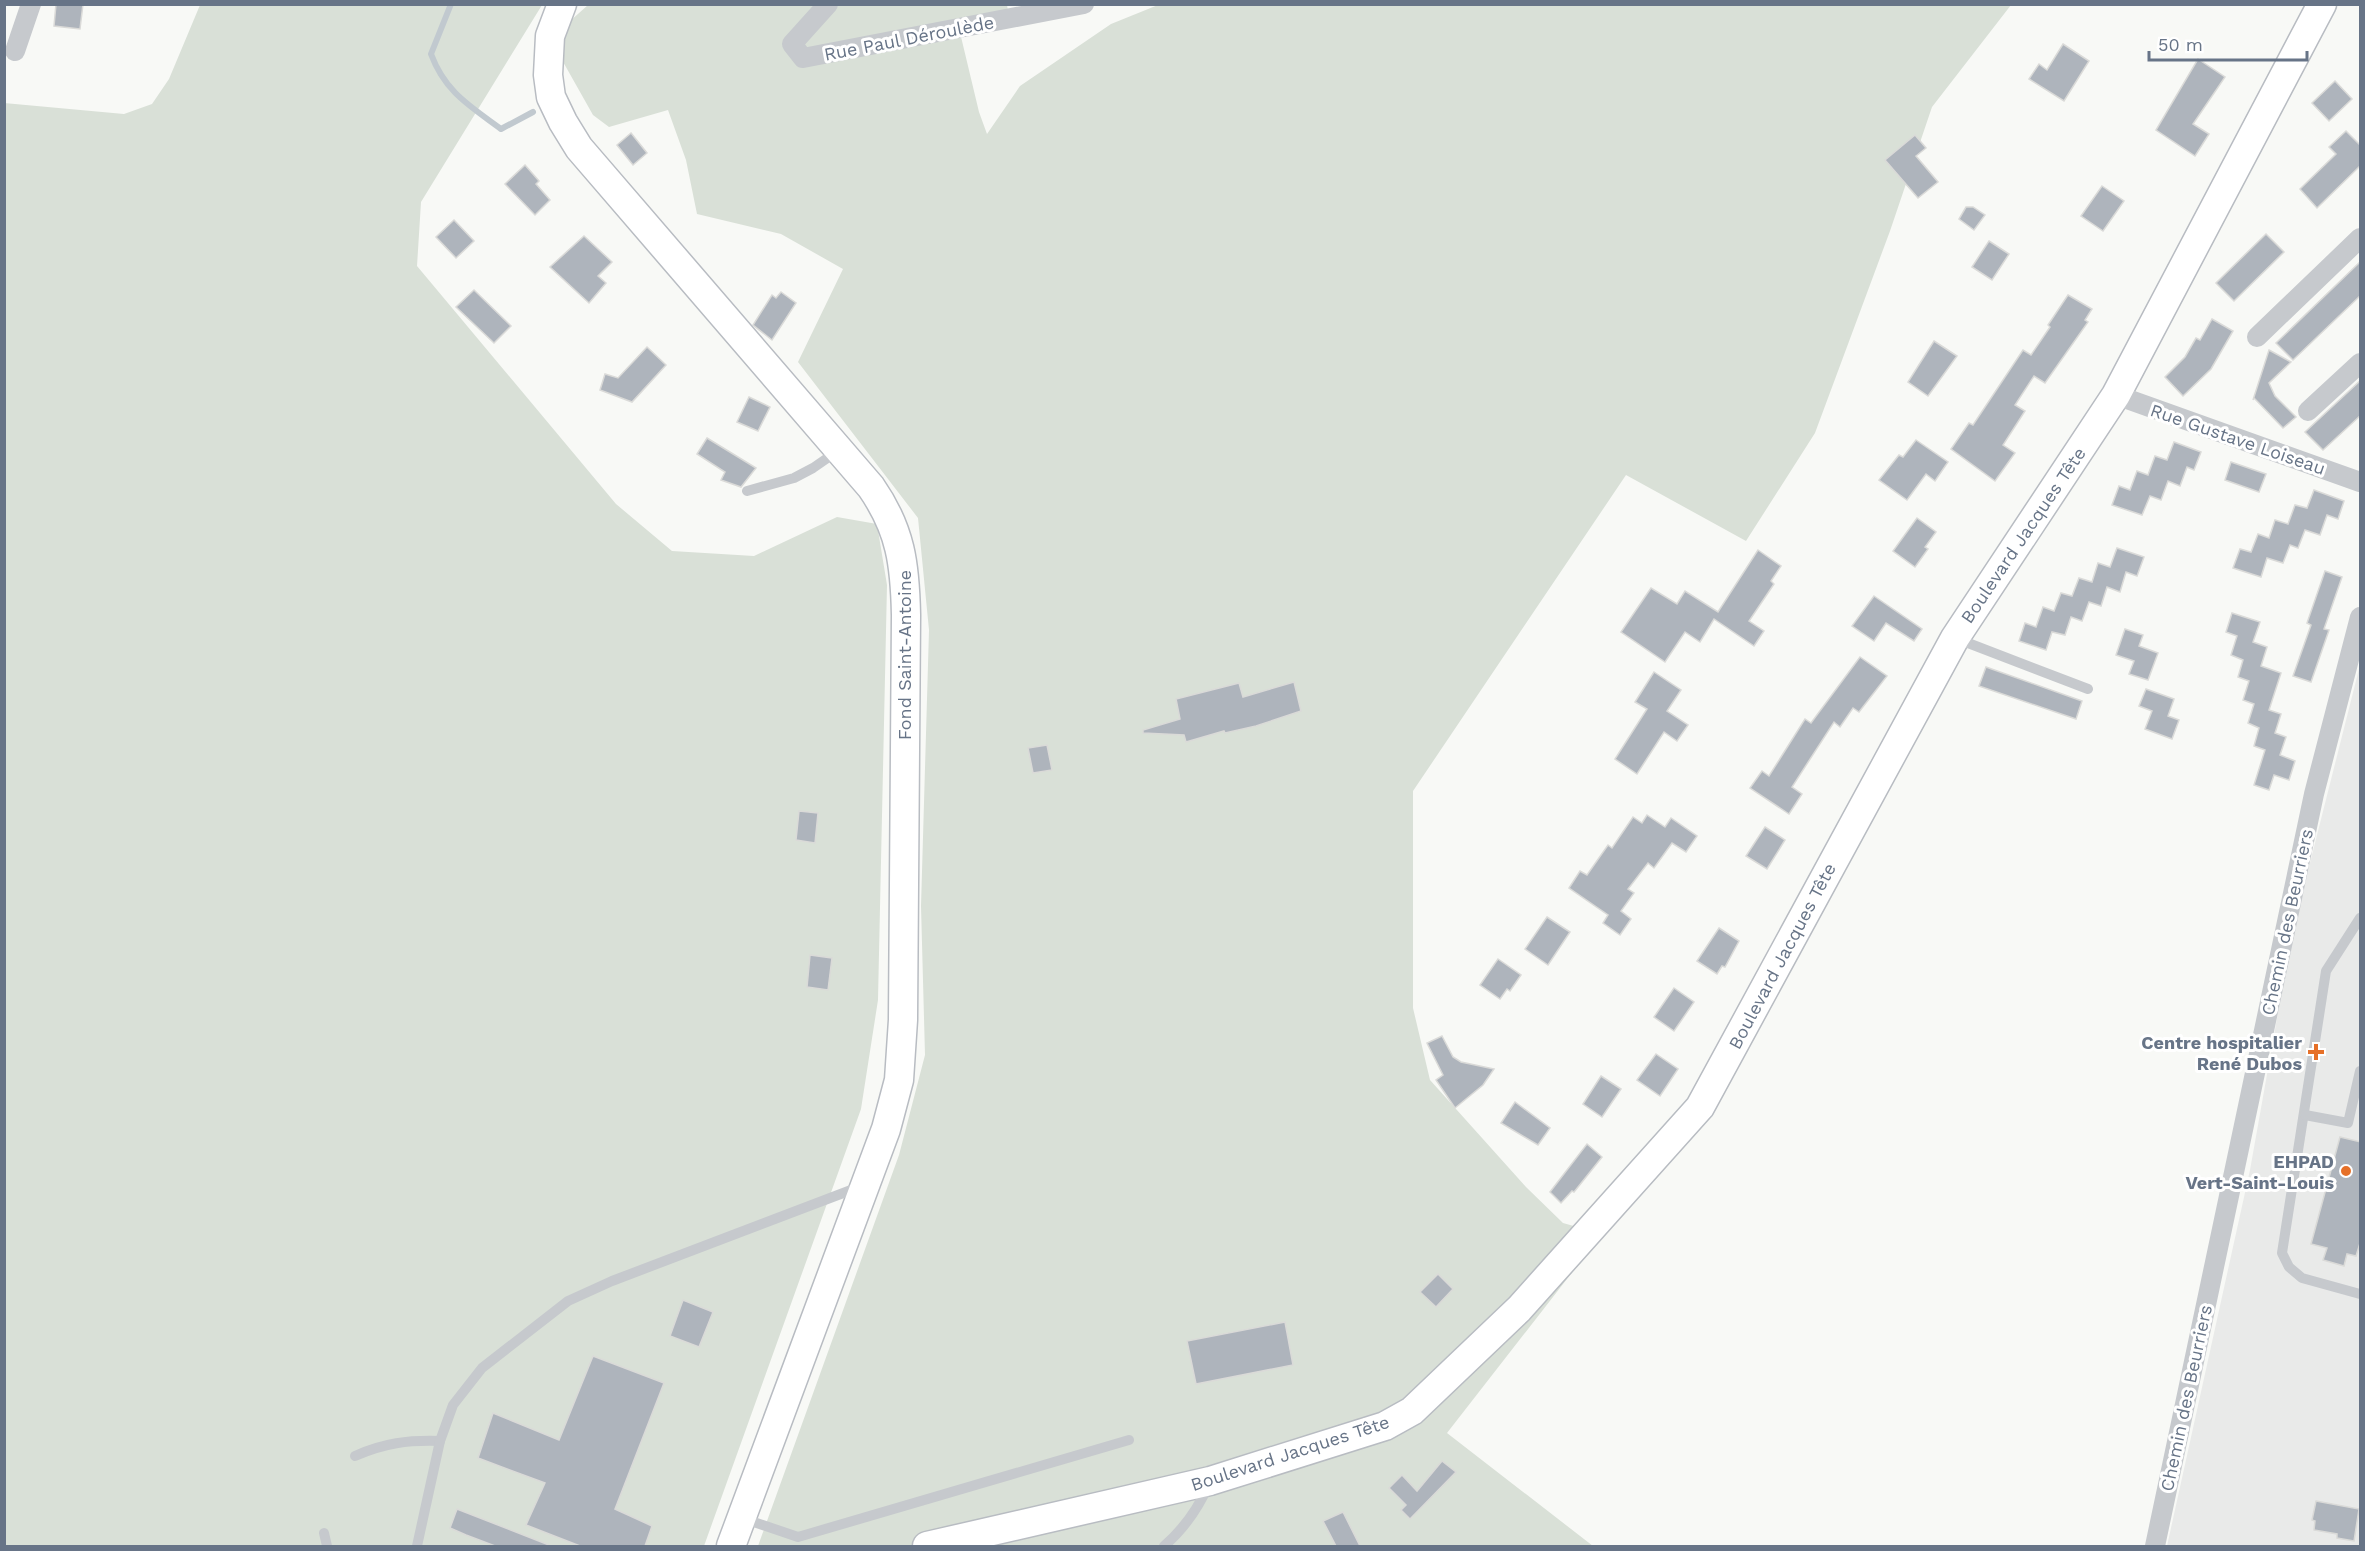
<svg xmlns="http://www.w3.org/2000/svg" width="2365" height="1551" viewBox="0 0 2365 1551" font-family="'Work Sans',sans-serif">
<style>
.built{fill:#e9eae9}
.green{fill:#d9e0d7}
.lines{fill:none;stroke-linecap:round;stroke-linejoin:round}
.stream{stroke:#c1c9cf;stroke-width:6}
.building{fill:#aeb4bc;stroke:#dadad8;stroke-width:1.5}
.secondary-casing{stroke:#b8bcc2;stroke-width:31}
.lane{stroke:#c6c9cd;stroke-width:10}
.street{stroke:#c6c9cd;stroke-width:20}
.secondary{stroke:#fff;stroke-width:28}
.poi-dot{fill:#e67028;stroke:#fff;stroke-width:2}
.labels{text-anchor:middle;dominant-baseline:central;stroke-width:6;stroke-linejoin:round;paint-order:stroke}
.street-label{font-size:18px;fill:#677487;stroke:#fff}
.poi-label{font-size:18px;font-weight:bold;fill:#677487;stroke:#fff;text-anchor:end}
</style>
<rect width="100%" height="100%" fill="#f8f9f6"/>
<!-- built -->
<path class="built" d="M2360,665V1546H2167L2250,1170L2292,934Z"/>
<!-- green -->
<g class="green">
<path d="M200,5H542L421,202L417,266L616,504L672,551L754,556L837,517L877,524L887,585L878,1000L861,1109L704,1546H5L4,103L124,114L152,104L169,79Z"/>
<path d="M588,5H1007L1008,11L957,20L979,112L987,134L1020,86L1111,24L1158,5H2011L1932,107L1890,231L1815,433L1746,541L1626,475L1413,791V1008L1430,1080L1526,1187L1563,1223L1602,1234L1447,1433L1593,1546H758L899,1155L925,1055L921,906L929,630L918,518L798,362L843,269L781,234L697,214L686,160L668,110L609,127L593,115L562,60L560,30Z"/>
</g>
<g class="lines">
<!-- stream -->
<path class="stream" d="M451,4L431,54C445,92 470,106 501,129L533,112"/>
</g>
<!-- building -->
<g class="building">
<path d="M56,4H83L80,29L54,26Z"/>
<path d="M2063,44L2089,61L2064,101L2029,79L2039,64L2047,70Z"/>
<path d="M2198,59L2225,77L2193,124L2209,134L2195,156L2156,130Z"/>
<path d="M2335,81L2352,99L2329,121L2312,103Z"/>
<path d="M2346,131L2361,146V165L2317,208L2300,189L2336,154L2329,147Z"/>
<path d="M631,133L647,153L633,165L617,145Z"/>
<path d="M1915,135L1926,148L1916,156L1938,182L1918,198L1885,160Z"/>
<path d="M525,165L539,181L536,184L550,200L535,215L505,184Z"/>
<path d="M2102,186L2124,201L2103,231L2081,216Z"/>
<path d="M1966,207H1973L1985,215L1974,230L1959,219Z"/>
<path d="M454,220L474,241L456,258L436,237Z"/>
<path d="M2266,234L2284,252L2234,301L2216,283Z"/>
<path d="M584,236L612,262L598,276L606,283L589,303L550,267Z"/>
<path d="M1989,241L2009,254L1992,280L1972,267Z"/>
<path d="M2361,261V295L2293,360L2276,343Z"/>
<path d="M474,290L511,326L494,343L456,307Z"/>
<path d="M781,292L796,303L772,340L753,325L772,295L776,298Z"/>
<path d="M2068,295L2092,309L2085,320L2088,322L2045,383L2034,376L2015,405L2025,411L2003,445L2015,453L1995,481L1951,449L1969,423L1973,425L2023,350L2031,355L2050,327L2048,325Z"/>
<path d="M2212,319L2233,331L2211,369L2183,396L2165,377L2185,357L2196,338L2200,340Z"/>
<path d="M1934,341L1957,356L1928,396L1908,382Z"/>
<path d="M647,347L666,365L632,402L600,390L605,374L618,378Z"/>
<path d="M2269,350L2291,362L2269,383L2275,396L2296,417L2283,428L2254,398L2253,400Z"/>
<path d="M2361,380V415L2323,450L2305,432Z"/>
<path d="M749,397L770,407L758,431L737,422Z"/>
<path d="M707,438L756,468L741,487L721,480L725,472L697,454Z"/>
<path d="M1916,440L1948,462L1935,481L1926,474L1907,500L1879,480L1899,455L1903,457Z"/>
<path d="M2174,442L2201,452L2194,470L2187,467L2180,486L2168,481L2161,500L2150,496L2142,515L2112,505L2119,486L2130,490L2137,471L2148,475L2155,456L2167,460Z"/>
<path d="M2231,462L2266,474L2259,492L2225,480Z"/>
<path d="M2314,490L2344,501L2338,519L2327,515L2320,535L2305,530L2298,548L2290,545L2283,563L2267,558L2261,577L2233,568L2240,549L2251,552L2258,534L2269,538L2275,520L2288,524L2295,505L2307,508Z"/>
<path d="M1917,518L1936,532L1925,547L1928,549L1915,567L1893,551Z"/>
<path d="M2117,548L2144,557L2137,576L2126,572L2120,592L2107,587L2101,606L2089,602L2082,621L2071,617L2065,635L2052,632L2046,650L2019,641L2025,623L2036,627L2043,607L2054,611L2061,593L2072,596L2079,578L2092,582L2098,563L2110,567Z"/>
<path d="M1758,550L1781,566L1771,581L1774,584L1749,621L1764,631L1754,646L1714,619L1700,642L1685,632L1665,662L1621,632L1651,588L1677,604L1685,591L1718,612Z"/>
<path d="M2325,571L2342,577L2324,629L2329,630L2311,682L2293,676L2311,625L2307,623Z"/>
<path d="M1874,596L1922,629L1914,641L1886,623L1874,641L1852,626Z"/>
<path d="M2232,613L2260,622L2253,642L2267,647L2261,666L2281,673L2269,710L2281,714L2275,733L2286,737L2280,755L2295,761L2289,780L2274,775L2269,790L2254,785L2265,750L2254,746L2259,728L2248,723L2254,704L2243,700L2249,681L2238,677L2243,660L2231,655L2237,636L2226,632Z"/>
<path d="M2125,629L2143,635L2139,646L2158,653L2148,680L2129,674L2134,661L2116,655Z"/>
<path d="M1860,657L1887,676L1859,712L1853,708L1840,727L1834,722L1792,787L1802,794L1789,814L1750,788L1762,771L1769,776L1805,719L1811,723Z"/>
<path d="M1986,667L2082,701L2076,719L1979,686Z"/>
<path d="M1654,672L1681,690L1667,711L1688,725L1677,741L1664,732L1637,774L1615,759L1647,709L1635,702Z"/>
<path d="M1294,682L1301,711L1256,726L1225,733L1224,731L1186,742L1184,735L1143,733V730L1180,719L1176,699L1239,683L1243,697Z"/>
<path d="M2146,689L2174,699L2168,716L2179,720L2172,739L2145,729L2152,711L2139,706Z"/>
<path d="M1047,745L1052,770L1033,773L1028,748Z"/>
<path d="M799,811L818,813L815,843L796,840Z"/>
<path d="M1647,815L1665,827L1671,818L1697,836L1686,852L1672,843L1654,868L1648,863L1628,889L1634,893L1621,911L1631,919L1620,935L1603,923L1608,915L1569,888L1580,871L1587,875L1608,845L1612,848L1633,817L1642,823Z"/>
<path d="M1765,827L1785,840L1767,869L1746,856Z"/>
<path d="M1547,917L1570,932L1548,965L1525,949Z"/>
<path d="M1719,928L1739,941L1725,967L1722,966L1717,974L1697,961Z"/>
<path d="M810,955L832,958L828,990L807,987Z"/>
<path d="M1498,959L1521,975L1510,991L1507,989L1500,999L1480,985Z"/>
<path d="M1674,988L1694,1002L1674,1031L1654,1017Z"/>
<path d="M1442,1036L1453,1057L1461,1062L1494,1069L1483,1085L1455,1108L1436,1080L1443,1075L1427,1043Z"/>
<path d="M1656,1054L1678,1069L1660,1096L1637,1080Z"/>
<path d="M1601,1076L1621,1089L1602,1117L1583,1104Z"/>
<path d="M1515,1102L1550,1128L1538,1145L1501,1123Z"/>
<path d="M2340,1137L2361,1142V1240L2356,1256L2347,1254L2344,1266L2323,1260L2327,1248L2311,1244Z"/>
<path d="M1587,1144L1602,1157L1574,1192L1572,1191L1561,1203L1550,1192Z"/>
<path d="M1438,1274L1453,1289L1436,1307L1420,1292Z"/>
<path d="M683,1300L713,1312L699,1347L670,1336Z"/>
<path d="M1285,1322L1293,1365L1196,1384L1187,1341Z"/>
<path d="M593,1356L664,1383L615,1509L652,1526L645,1546H580L526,1525L545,1483L478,1458L493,1413L559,1440Z"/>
<path d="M1442,1461L1456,1472L1410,1519L1401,1510L1406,1505L1389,1488L1402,1475L1417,1491Z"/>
<path d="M2316,1501L2359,1509L2354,1541L2337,1538V1534L2314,1530L2315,1521L2312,1520Z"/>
<path d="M457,1509L549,1545L548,1546H495L466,1535L450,1528Z"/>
<path d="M1343,1512L1360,1546H1336L1323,1521Z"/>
</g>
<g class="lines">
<!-- secondary casing -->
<g class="secondary-casing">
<g id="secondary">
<path d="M562,4L550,36L548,75L551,97L563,122L579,148L871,487C901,530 905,565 906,615L903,1020L899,1080L886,1129L731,1546"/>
<path d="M927,1546L1210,1481L1385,1426L1412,1411L1519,1309L1700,1107L1955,638L2116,395L2322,4"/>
</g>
</g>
<!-- lane -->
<g class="lane">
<path d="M747,491L794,478L813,468L839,450"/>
<path d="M1955,638L2088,689"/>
<path d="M2360,918L2326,971L2282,1253L2289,1267L2302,1278L2360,1294"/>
<path d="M2305,1115L2348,1123L2360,1071"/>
<path d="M355,1456C384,1443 408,1440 440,1441"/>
<path d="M742,1518L798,1537L1129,1440"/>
<path d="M324,1533L327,1546"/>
<path d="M417,1546L440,1441L453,1405L482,1368L568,1301L612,1281L859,1187"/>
<path d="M1164,1546C1185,1528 1198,1509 1209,1484"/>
</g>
<!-- street -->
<g class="street">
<path d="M828,4L792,44L803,58L1084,4"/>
<path d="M15,51L31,4"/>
<path d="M2257,337L2360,238"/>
<path d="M2116,395L2360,482"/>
<path d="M2308,411L2360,363"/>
<path d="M2155,1546L2314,794L2360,617"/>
</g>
<!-- secondary -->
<use href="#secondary" class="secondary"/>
</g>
<!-- markers -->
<g class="poi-dot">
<path d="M2313 1043h6v6h6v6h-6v6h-6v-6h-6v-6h6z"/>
<circle cx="2346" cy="1171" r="6"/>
</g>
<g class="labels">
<!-- street labels -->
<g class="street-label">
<text transform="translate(909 38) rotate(-11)">Rue Paul Déroulède</text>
<text transform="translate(2238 439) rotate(19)">Rue Gustave Loiseau</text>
<text transform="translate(2023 535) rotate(-56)">Boulevard Jacques Tête</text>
<text transform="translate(904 655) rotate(-90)">Fond Saint-Antoine</text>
<text transform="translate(2287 922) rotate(-78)">Chemin des Beurriers</text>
<text transform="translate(1782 956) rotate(-62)">Boulevard Jacques Tête</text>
<text transform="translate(2186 1398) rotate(-78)">Chemin des Beurriers</text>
<text transform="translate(1290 1453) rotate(-18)">Boulevard Jacques Tête</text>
</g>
<!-- poi labels -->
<g class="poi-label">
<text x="2302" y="1042">Centre hospitalier<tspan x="2302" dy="21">René Dubos</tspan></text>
<text x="2334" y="1161">EHPAD<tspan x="2334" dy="21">Vert-Saint-Louis</tspan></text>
</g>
</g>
<!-- border -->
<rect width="2365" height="1551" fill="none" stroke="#677487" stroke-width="12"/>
<!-- scale -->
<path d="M2149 51v9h158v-9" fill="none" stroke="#677487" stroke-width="3"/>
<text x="2158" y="51" font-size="18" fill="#677487" stroke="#ffffff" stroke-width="4.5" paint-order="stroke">50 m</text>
</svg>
